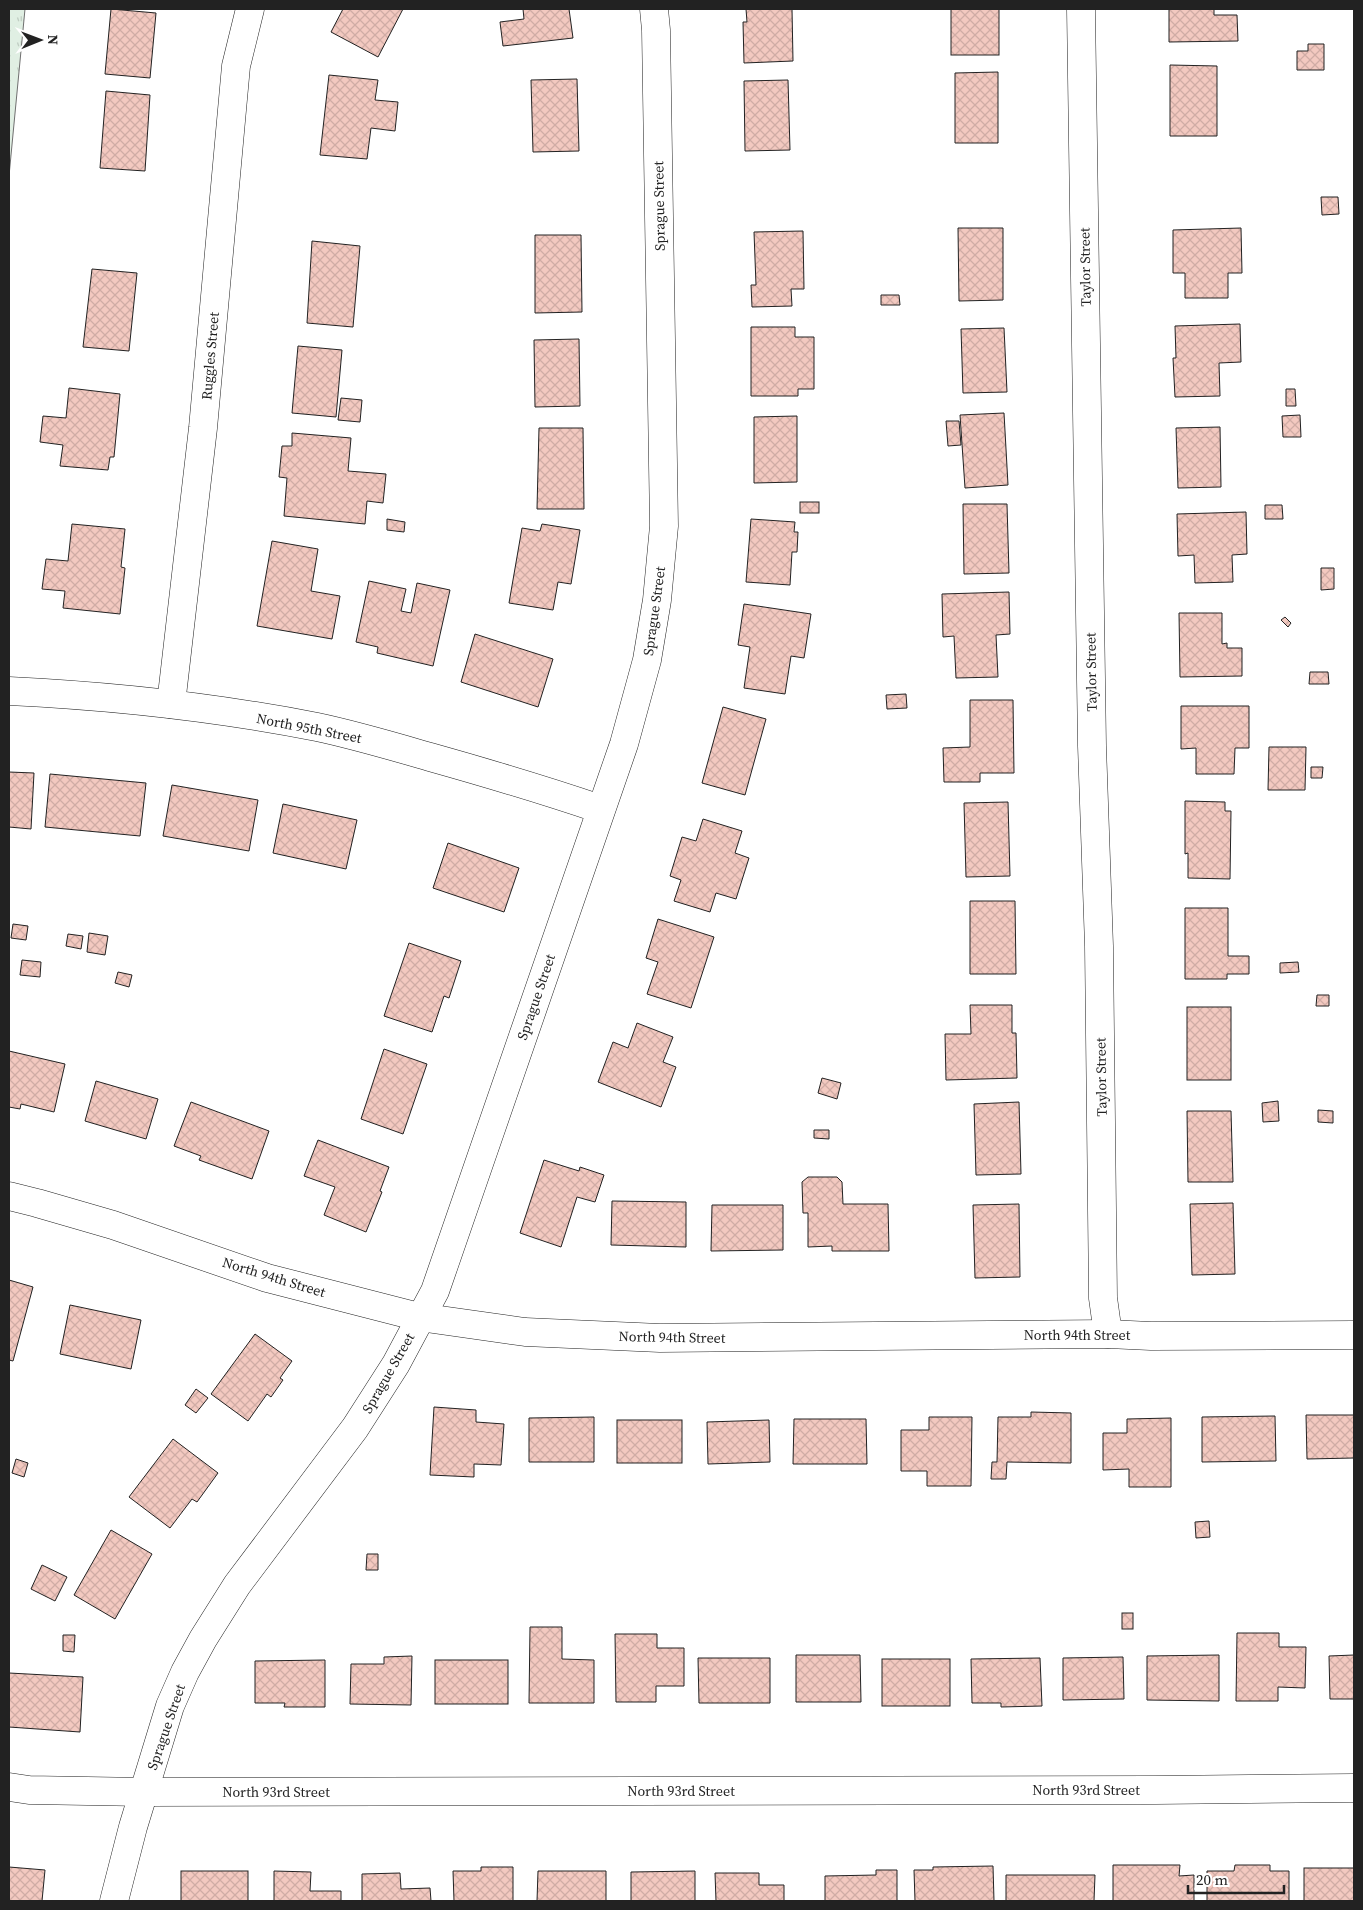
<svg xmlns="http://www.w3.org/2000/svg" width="1363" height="1910" viewBox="0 0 1363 1910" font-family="'Source Serif 4',serif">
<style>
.grass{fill:url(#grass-tufts);stroke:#6f6f6f}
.building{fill:url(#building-cross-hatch);stroke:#222}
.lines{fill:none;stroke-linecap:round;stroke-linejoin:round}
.street-casing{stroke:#222;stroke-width:29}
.street{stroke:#fff;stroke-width:28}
.labels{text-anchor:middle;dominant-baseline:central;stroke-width:4;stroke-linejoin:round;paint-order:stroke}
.street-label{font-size:14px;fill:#222;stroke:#fff}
</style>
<defs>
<pattern id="grass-tufts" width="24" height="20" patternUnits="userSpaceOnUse" patternTransform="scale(1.25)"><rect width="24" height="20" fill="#e0efe3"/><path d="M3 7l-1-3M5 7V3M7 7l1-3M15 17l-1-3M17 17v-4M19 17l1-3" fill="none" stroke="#c0cdc2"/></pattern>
<pattern id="building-cross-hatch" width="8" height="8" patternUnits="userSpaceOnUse" patternTransform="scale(1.25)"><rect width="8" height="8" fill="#f3c9c0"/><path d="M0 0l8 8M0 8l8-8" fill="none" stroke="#d0aca5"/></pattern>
</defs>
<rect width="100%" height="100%" fill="#fff"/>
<!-- grass -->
<path class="grass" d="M9,9H25L9,176Z"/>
<!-- building -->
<g class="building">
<path d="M111,9L156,13L150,78L105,74Z"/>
<path d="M343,9H403L378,57L331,32Z"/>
<path d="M523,9H569L573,38L503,46L500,22L524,19Z"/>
<path d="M746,9H792L793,61L744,63L743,22H747Z"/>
<rect x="951" y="9" width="48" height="46"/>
<path d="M1169,9H1214V15H1237L1238,41L1169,42Z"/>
<path d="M1308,44H1324V70H1297V51H1308Z"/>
<path d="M1170,65L1217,66V136H1170Z"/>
<path d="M998,72V143H955V73Z"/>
<path d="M329,75L378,80L375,100L398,102L395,131L371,128L367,159L320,155Z"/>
<path d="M577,79L579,151L533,152L531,80Z"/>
<path d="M788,80L790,150L745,151L744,81Z"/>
<path d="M106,91L150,95L145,171L100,168Z"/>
<path d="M1321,197H1338L1339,214L1322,215Z"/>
<path d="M958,228H1003V300L959,301Z"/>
<path d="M1241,228L1242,273H1228V298H1185V273H1173V230Z"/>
<path d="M803,231L804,289H791L792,306L752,307L751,285H756L754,232Z"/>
<path d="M535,235H581L582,312L535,313Z"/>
<path d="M312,241L360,246L353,327L307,323Z"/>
<path d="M92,269L137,273L129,351L83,347Z"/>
<path d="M881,295H899L900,305H881Z"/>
<path d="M1240,324L1241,362L1219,363L1220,396L1175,397L1173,358H1176L1175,326Z"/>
<path d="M751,327H795V337H814V389H798V396H751Z"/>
<path d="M1004,328L1007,392L963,393L961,329Z"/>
<path d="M579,339L580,406L535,407L534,340Z"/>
<path d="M298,346L342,350L336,417L292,413Z"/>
<path d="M69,388L120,394L114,457H110L108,470L60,466L63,445L40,442L43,416L66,418Z"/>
<path d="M1286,389H1295L1296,406H1286Z"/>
<path d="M341,398L362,400L360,422L338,420Z"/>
<path d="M1004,413L1008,485L965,488L960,415Z"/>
<path d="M1300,415L1301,437H1283L1282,416Z"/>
<path d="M797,416V482L754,483V417Z"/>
<path d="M946,421H959L961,445L948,446Z"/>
<path d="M1220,427L1221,487L1178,488L1176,428Z"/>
<path d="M539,428H583L584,509H537Z"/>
<path d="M292,433L351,438L348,471L386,474L383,503L367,501L365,524L284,516L287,478L279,477L282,446H292Z"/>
<rect x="800" y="502" width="19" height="11"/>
<path d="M963,504H1007L1009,573L964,574Z"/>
<path d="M1265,505H1282L1283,519H1265Z"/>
<path d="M1246,512L1247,554L1232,555L1233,582L1195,583L1194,555L1178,556L1177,514Z"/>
<path d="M387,519L405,522L404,532L387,530Z"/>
<path d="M751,519L795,522L794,532H798L797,552H792L790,585L746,582Z"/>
<path d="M72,524L125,529L121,567L125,568L120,614L63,608L65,591L42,589L46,559L68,561Z"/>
<path d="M542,524L580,530L571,584L558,582L553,610L509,603L522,528L540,531Z"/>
<path d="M272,541L318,549L311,591L340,596L332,639L257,626Z"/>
<path d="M1321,568H1334V589L1321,590Z"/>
<path d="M369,581L406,589L401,611L411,613L417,583L450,590L433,666L377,653L378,647L356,642Z"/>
<path d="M1009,592L1010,634L996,635L998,677L956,678L954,636L943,637L942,594Z"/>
<path d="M744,604L811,614L804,658L791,656L785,694L744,688L750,647L738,645Z"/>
<path d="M1179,613H1222V644L1227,643V648H1242V676L1180,677Z"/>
<path d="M1285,617L1291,623L1288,627L1281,620Z"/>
<path d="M475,634L553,659L538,707L461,682Z"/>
<path d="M1310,672H1328L1329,684H1309Z"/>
<path d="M906,694L907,708L887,709L886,695Z"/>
<path d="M970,700H1013L1014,773H980V782H944L943,748L970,747Z"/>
<path d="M1181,706H1249V748H1235L1234,774H1196V748L1181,749Z"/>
<path d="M723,707L766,719L745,795L702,783Z"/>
<path d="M1269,747H1306L1305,790H1268Z"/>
<path d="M1311,767H1323L1322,778H1311Z"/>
<path d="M9,772L34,773L31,829L9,827Z"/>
<path d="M50,774L146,783L140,836L45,827Z"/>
<path d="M172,785L258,800L249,851L163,836Z"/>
<path d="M1185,801L1225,802V811H1231L1230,879L1188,878V853L1185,854Z"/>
<path d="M1008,802L1010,876L966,877L964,803Z"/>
<path d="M283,804L357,820L346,869L273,853Z"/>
<path d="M703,819L742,831L735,853L749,858L736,899L716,893L710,912L674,901L681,880L670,876L682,837L696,841Z"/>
<path d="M448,843L519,868L504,912L433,888Z"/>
<path d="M970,901H1015L1016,974H970Z"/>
<path d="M1185,908H1228V956H1249V974H1227V979H1185Z"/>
<path d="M658,919L714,937L691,1008L647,994L658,962L646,958Z"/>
<path d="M13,924L28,926L26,940L11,938Z"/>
<path d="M89,933L108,936L105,955L87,952Z"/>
<path d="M68,934L83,936L81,949L66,946Z"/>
<path d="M409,943L461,961L449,998L444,996L432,1032L384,1016Z"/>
<path d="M22,960L41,962L40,977L20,975Z"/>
<path d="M1298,962L1299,972L1280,973V963Z"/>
<path d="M118,972L132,975L129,987L115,983Z"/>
<path d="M1317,995H1329V1006H1316Z"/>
<path d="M970,1005H1012V1033H1016L1017,1078L946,1080L945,1034H971Z"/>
<rect x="1187" y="1007" width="44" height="73"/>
<path d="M637,1023L673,1037L663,1062L676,1067L661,1107L598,1082L613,1042L628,1048Z"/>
<path d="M384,1049L427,1064L403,1134L361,1119Z"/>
<path d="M9,1051L65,1064L54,1112L21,1104L20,1109L9,1107Z"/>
<path d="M822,1078L841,1083L837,1099L818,1093Z"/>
<path d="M96,1081L158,1099L146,1139L85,1121Z"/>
<path d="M1278,1101L1279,1121L1263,1122L1262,1103Z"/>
<path d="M191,1102L269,1131L252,1179L199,1160L201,1156L174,1146Z"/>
<path d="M1019,1102L1021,1174L976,1175L974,1104Z"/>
<path d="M1318,1110L1333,1111V1123L1318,1122Z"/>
<path d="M1187,1111H1231L1233,1182H1188Z"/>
<path d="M814,1130H829V1139L814,1138Z"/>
<path d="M318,1140L389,1167L380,1191L382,1192L366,1232L324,1215L335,1187L304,1176Z"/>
<path d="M544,1160L579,1171L580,1167L604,1175L595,1202L577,1197L561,1247L520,1233Z"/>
<path d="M808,1177H837L842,1182L843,1204H888L889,1251H832V1246L808,1247V1213H803L802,1182Z"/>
<path d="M612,1201L686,1202V1247L611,1245Z"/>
<path d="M1233,1203L1235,1274L1192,1275L1190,1204Z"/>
<path d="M1019,1204L1020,1277L975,1278L973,1205Z"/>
<path d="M712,1205H783V1250L711,1251Z"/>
<path d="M9,1280L33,1287L13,1361L9,1360Z"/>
<path d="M70,1305L141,1320L131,1369L60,1354Z"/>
<path d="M255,1334L292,1361L280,1378L283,1380L271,1397L267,1394L248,1421L211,1394Z"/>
<path d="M196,1389L208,1398L196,1413L185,1405Z"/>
<path d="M434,1407L476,1410V1422L504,1424L501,1465L474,1464V1477L430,1475Z"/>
<path d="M1031,1412L1071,1413V1463L1007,1462L1006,1479H991L992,1462H997L998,1417H1031Z"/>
<path d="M1306,1415H1354V1458L1307,1459Z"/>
<path d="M1275,1416L1276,1461L1202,1462V1417Z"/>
<path d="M594,1417V1462H529V1418Z"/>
<path d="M929,1417H972L971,1486H927V1471H901V1430H929Z"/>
<path d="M1171,1418V1487H1129V1469L1103,1470V1433H1127V1419Z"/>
<path d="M794,1419H866L867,1464H793Z"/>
<rect x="617" y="1420" width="65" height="43"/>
<path d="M769,1420L770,1462L708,1464L707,1422Z"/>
<path d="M173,1439L218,1473L197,1502L192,1499L170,1528L129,1497Z"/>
<path d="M16,1459L28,1463L24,1477L12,1473Z"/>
<path d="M1209,1521L1210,1537L1196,1538L1195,1522Z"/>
<path d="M111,1530L152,1554L115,1619L74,1595Z"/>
<path d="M367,1554H378V1570H366Z"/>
<path d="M42,1565L67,1577L55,1601L31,1589Z"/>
<rect x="1122" y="1613" width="11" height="16"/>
<path d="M530,1627H562V1659L594,1660V1703H529Z"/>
<path d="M1237,1633H1279V1647H1306L1305,1688L1278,1687V1701H1236Z"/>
<path d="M615,1634H657V1648H684V1686H656V1702H616Z"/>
<path d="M63,1635H75L74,1652L63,1651Z"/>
<path d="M796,1655H860L861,1702H796Z"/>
<path d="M1219,1655V1701L1147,1700V1656Z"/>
<path d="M1354,1655V1699H1330L1329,1656Z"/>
<path d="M412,1656L411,1705L350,1704L351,1664H384V1657Z"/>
<path d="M1123,1657L1124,1699L1063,1700V1658Z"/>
<path d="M698,1658H770V1703H699Z"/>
<path d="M1040,1658L1042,1706L1001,1707V1703H972L971,1659Z"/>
<rect x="882" y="1659" width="68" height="47"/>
<path d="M325,1660V1707H284L285,1703H255V1661Z"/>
<rect x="435" y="1660" width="73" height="44"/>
<path d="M9,1673L83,1677L80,1732L9,1727Z"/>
<path d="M1113,1865H1180L1179,1876L1194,1875V1901H1113Z"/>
<path d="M1235,1865H1270V1871H1289V1901H1207V1871H1234Z"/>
<path d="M993,1866L994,1901H915L914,1870H933V1867Z"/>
<path d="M9,1867L45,1870L42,1901H9Z"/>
<path d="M481,1867H513V1901H454L453,1871H481Z"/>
<rect x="1304" y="1868" width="50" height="33"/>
<path d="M876,1870H897V1901H825V1876L876,1875Z"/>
<rect x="181" y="1871" width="67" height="30"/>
<path d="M274,1871L311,1872L310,1891H341V1901H274Z"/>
<path d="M538,1871H606V1901H537Z"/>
<path d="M695,1871V1901H631V1872Z"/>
<path d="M400,1873L401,1889L430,1888L431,1901H362V1874Z"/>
<path d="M715,1873H759V1885H784V1901H716Z"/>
<path d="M1006,1875H1095L1094,1901H1006Z"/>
</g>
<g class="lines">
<!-- street casing -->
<g class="street-casing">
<g id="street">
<path d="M1081,9L1092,746L1099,946L1103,1298L1108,1334"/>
<path d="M9,691C112,696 215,707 317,727C355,735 392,746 430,757C487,773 544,790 600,809"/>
<path d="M171,704L203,428L236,66L250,9"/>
<path d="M9,1196L37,1203L113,1225L267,1278L419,1317L525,1332L660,1338L1108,1334L1151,1336L1354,1335"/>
<path d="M9,1787L29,1790L145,1792L1156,1790L1354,1788"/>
<path d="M114,1901L133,1827L170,1706L185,1672L203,1639L237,1585L355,1428L396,1364L435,1291L624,744L647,660L657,600L664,526L656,30L654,9"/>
</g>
</g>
<!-- street -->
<use href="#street" class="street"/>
</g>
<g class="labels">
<!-- street labels -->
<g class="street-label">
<text transform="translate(659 206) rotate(-91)">Sprague Street</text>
<text transform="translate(1085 267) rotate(-91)">Taylor Street</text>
<text transform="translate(210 356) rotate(-85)">Ruggles Street</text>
<text transform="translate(654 611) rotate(-82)">Sprague Street</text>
<text transform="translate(1091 672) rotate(-91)">Taylor Street</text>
<text transform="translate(309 728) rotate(11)">North 95th Street</text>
<text transform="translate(536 997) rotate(-71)">Sprague Street</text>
<text transform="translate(1101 1077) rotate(-91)">Taylor Street</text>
<text transform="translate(274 1277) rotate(17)">North 94th Street</text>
<text x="1077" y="1335">North 94th Street</text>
<text transform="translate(672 1337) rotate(1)">North 94th Street</text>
<text transform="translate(388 1373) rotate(-60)">Sprague Street</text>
<text transform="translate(166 1727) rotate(-71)">Sprague Street</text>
<text x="1086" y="1790">North 93rd Street</text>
<text x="681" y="1791">North 93rd Street</text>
<text x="276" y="1792">North 93rd Street</text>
</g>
</g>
<!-- border -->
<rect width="1363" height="1910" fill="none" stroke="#222222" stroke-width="20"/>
<!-- north arrow -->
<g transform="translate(40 40) rotate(89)" stroke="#ffffff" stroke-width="4" paint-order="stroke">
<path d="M0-4L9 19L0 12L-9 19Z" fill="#222222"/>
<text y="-8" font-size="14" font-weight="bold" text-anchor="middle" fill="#222222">N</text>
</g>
<!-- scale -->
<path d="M1188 1885v8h96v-8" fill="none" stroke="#222222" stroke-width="2.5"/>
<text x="1196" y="1885" font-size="15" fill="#222222" stroke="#ffffff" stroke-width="4" paint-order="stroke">20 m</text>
</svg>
